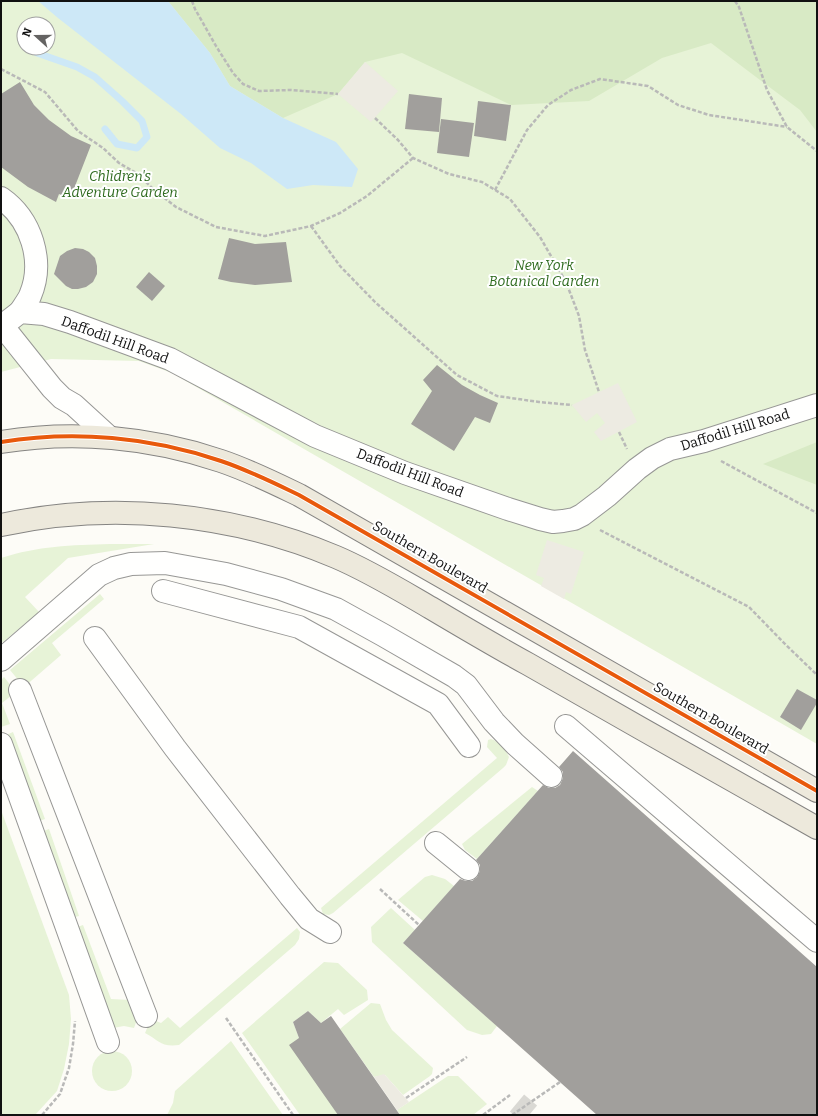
<svg xmlns="http://www.w3.org/2000/svg" width="818" height="1116" viewBox="0 0 818 1116" font-family="Bitter,serif">
<style>
.green{fill:#e7f3d7;fill-rule:evenodd}
.forest{fill:#d8eac5}
.plaza{fill:#edebe2}
.water{fill:#cde8f7}
.lines{fill:none;stroke-linecap:round;stroke-linejoin:round}
.stream{stroke:#cde8f7;stroke-width:7}
.building{fill:#a19f9c}
.minor-tunnel{stroke:#dad9d4;stroke-width:22;stroke-dasharray:22 11;stroke-linecap:butt}
.minor-casing{stroke:#979795;stroke-width:24}
.major-casing{stroke:#858482;stroke-width:24}
.path{stroke:#b9b9b8;stroke-width:2.5;stroke-dasharray:4 2;stroke-linecap:butt}
.minor{stroke:#fffffe;stroke-width:22}
.major{stroke:#ede9dc;stroke-width:22}
.path-bridge{stroke:#b9b9b8;stroke-width:2.5;stroke-dasharray:4 2;stroke-linecap:butt}
.cycleway-casing{stroke:#fff;stroke-width:6}
.cycleway{stroke:#e8590c;stroke-width:4}
.labels{text-anchor:middle;dominant-baseline:central;stroke-width:4;stroke-linejoin:round;paint-order:stroke}
.park-label{font-size:14px;font-style:italic;fill:#2f6b1f;stroke:#fff}
.street-label{font-size:14px;fill:#111;stroke:#fff}
</style>
<rect width="100%" height="100%" fill="#fdfcf7"/>
<!-- green -->
<g class="green">
<path d="M1,1H817V744L172,373L139,361L51,359L1,372ZM24,24H48V48H24Z"/>
<path d="M110,544H154L68,558L25,597L39,612L3,642H1V558C38,546 71,545 110,544Z"/>
<path d="M100,594L104,599L52,643L61,655L24,687L10,670Z"/>
<path d="M4,677L16,692L2,703L10,724L1,727V680Z"/>
<path d="M13,732L45,819L36,822L4,736Z"/>
<path d="M491,739C498,741 506,750 509,757L506,765L503,768L333,913L329,915L323,914L321,908L497,758L487,747L488,740Z"/>
<path d="M532,787L538,791L477,859L465,850L462,844Z"/>
<path d="M1,810L69,995L71,1019L69,1044L64,1069L57,1091L35,1115H1Z"/>
<path d="M49,829L79,916L71,918L41,832Z"/>
<path d="M432,875L445,879L454,886L423,921L398,900L425,877Z"/>
<path d="M391,908L415,930L403,943L497,1026L491,1034L482,1035L467,1030L372,942L371,927Z"/>
<path d="M83,925L111,999L130,1000L139,1014L134,1028L124,1026L113,1028L74,928Z"/>
<path d="M297,928L300,932L299,939L295,945L179,1045C160,1047 160,1041 145,1033L151,1019L161,1023L168,1017L180,1028Z"/>
<path d="M324,962L338,963L367,990L368,1000L344,1015L338,1009L321,1023L308,1011L293,1022L299,1038L338,1115H300L242,1033Z"/>
<path d="M371,1003L380,1004L386,1020L392,1030L433,1068L432,1074L430,1076L403,1095L385,1075L374,1077L340,1029Z"/>
<path d="M231,1041L283,1115H167L173,1103L175,1091Z"/>
<circle cx="112" cy="1071" r="20"/>
<path d="M448,1076H458L487,1104L473,1115H400L397,1110Z"/>
</g>
<!-- forest -->
<g class="forest">
<path d="M168,1H817V132L800,110L711,43L662,58L589,101L511,105L402,53L365,62L338,94L283,118L230,86L210,53Z"/>
<path d="M817,442V485L763,464Z"/>
</g>
<!-- plaza -->
<g class="plaza">
<path d="M365,62L398,91L371,122L338,94Z"/>
<path d="M618,383L637,422L601,441L594,432L605,423L597,413L586,422L572,405Z"/>
<path d="M547,540L584,552L571,594L566,592L564,599L541,586L544,578L536,575Z"/>
<path d="M384,1074L409,1102L397,1110L374,1077Z"/>
</g>
<!-- water -->
<path class="water" d="M38,1H168L210,53L230,86L283,118L336,142L358,169L352,187L313,185L287,189L251,163L220,148L181,114L58,18Z"/>
<g class="lines">
<!-- stream -->
<path class="stream" d="M37,53L77,67L95,77L122,101L142,121L147,137L137,148L117,144L105,129"/>
</g>
<!-- building -->
<g class="building">
<path d="M20,82L34,105L49,120L71,136L91,145L70,199L59,194L56,202L28,187L1,167V94Z"/>
<path d="M409,94L442,98L439,132L405,129Z"/>
<path d="M478,101L511,105L506,141L474,136Z"/>
<path d="M441,119L474,123L469,157L437,153Z"/>
<path d="M229,238L255,244L286,242L292,282L255,285L231,282L218,279Z"/>
<path d="M75,248L83,249L89,252L95,258L97,266V274L93,282L86,287L78,289H72L66,286L54,274L60,256L67,251Z"/>
<path d="M149,272L165,286L152,301L136,287Z"/>
<path d="M437,365L462,385L480,395L498,403L490,423L475,417L454,451L411,424L432,391L423,380Z"/>
<path d="M797,689L817,700V703L801,730L780,717Z"/>
<path d="M573,751L817,967V1115H597L403,943L460,879L466,881H472L477,877L480,871V865L476,860L543,785L549,788H555L560,785L563,778V772L559,767Z"/>
<path d="M308,1011L321,1023L331,1016L400,1115H338L289,1045L299,1038L293,1022Z"/>
</g>
<g class="lines">
<!-- minor-tunnel -->
<path class="minor-tunnel" d="M517,1103L530,1114"/>
<!-- minor casing -->
<g class="minor-casing">
<g id="minor">
<path d="M1,198C31,219 45,261 30,296C27,302 23,307 20,312"/>
<path d="M1,324L52,388L62,398L74,405L109,437"/>
<path d="M2,326L20,312L44,314L70,322L170,359L315,436L405,473L508,509L540,519L553,522L563,521L574,519L582,515L607,496L637,469L652,458L670,449L704,441L817,405"/>
<path d="M163,591L299,627L438,704L469,746"/>
<path d="M95,638L175,748L290,896L309,919L330,932"/>
<path d="M1,660L99,575L114,568L131,564L165,563L226,574L281,589L336,609L383,635L454,676L466,685L494,722L515,744L551,776"/>
<path d="M20,690L146,1016"/>
<path d="M566,726L817,941"/>
<path d="M1,744L108,1042"/>
<path d="M436,843L468,869"/>
</g>
</g>
<!-- major casing -->
<g class="major-casing">
<g id="major">
<path d="M1,442C74,430 151,437 221,461C248,470 274,483 299,495L817,791"/>
<path d="M1,525C112,501 232,513 336,557C369,571 400,590 431,608C463,627 495,646 528,664C624,719 721,774 817,828"/>
</g>
</g>
<!-- path -->
<g class="path">
<path d="M192,1L195,9L216,46L233,73L243,84L259,91L291,90L338,94"/>
<path d="M735,1L739,7L767,90L787,127L817,151"/>
<path d="M1,69L45,92L78,131L103,148L119,163L138,174L153,189L176,207L216,227L265,236L311,226L340,213L367,196L413,158"/>
<path d="M375,118L398,140L413,158L449,174L482,182L510,199L540,237L566,282L579,316L585,350L599,392"/>
<path d="M495,190L527,130L548,105L571,90L600,79L648,86L678,105L709,115L787,127"/>
<path d="M311,226L340,266L375,302L457,375L497,396L539,402L572,405"/>
<path d="M619,432L627,449"/>
<path d="M721,461L817,513"/>
<path d="M600,530L749,607L785,644L817,675"/>
<path d="M380,889L419,925"/>
<path d="M226,1018L293,1115"/>
<path d="M406,1098L467,1057"/>
<path d="M42,1115L60,1094L69,1068L73,1044L75,1021"/>
<path d="M483,1115L510,1095"/>
</g>
<!-- minor -->
<use href="#minor" class="minor"/>
<!-- major -->
<use href="#major" class="major"/>
<!-- path-bridge -->
<path class="path-bridge" d="M512,1115L560,1082"/>
<!-- cycleway casing -->
<g class="cycleway-casing">
<path id="cycleway" d="M1,442C74,430 151,437 221,461C248,470 274,483 299,495L817,791"/>
</g>
<!-- cycleway -->
<use href="#cycleway" class="cycleway"/>
</g>
<g class="labels">
<!-- park labels -->
<g class="park-label">
<text x="120" y="176">Chlidren's<tspan x="120" dy="16">Adventure Garden</tspan></text>
<text x="544" y="265">New York<tspan x="544" dy="16">Botanical Garden</tspan></text>
</g>
<!-- street labels -->
<g class="street-label">
<text transform="translate(115 340) rotate(20)">Daffodil Hill Road</text>
<text transform="translate(735 430) rotate(-17)">Daffodil Hill Road</text>
<text transform="translate(410 473) rotate(21)">Daffodil Hill Road</text>
<text transform="translate(430 557) rotate(30)">Southern Boulevard</text>
<text transform="translate(711 718) rotate(30)">Southern Boulevard</text>
</g>
</g>
<!-- border -->
<rect width="818" height="1116" fill="none" stroke="#111111" stroke-width="4"/>
<!-- north arrow -->
<g transform="translate(36 36) rotate(291)"><circle r="19" fill="#ffffff" stroke="#a0a0a0"/>
<path d="M0-3L7 15L0 10L-7 15Z" fill="#646362"/>
<text y="-6" font-size="11" font-weight="bold" text-anchor="middle" fill="#111111">N</text>
</g>
</svg>
